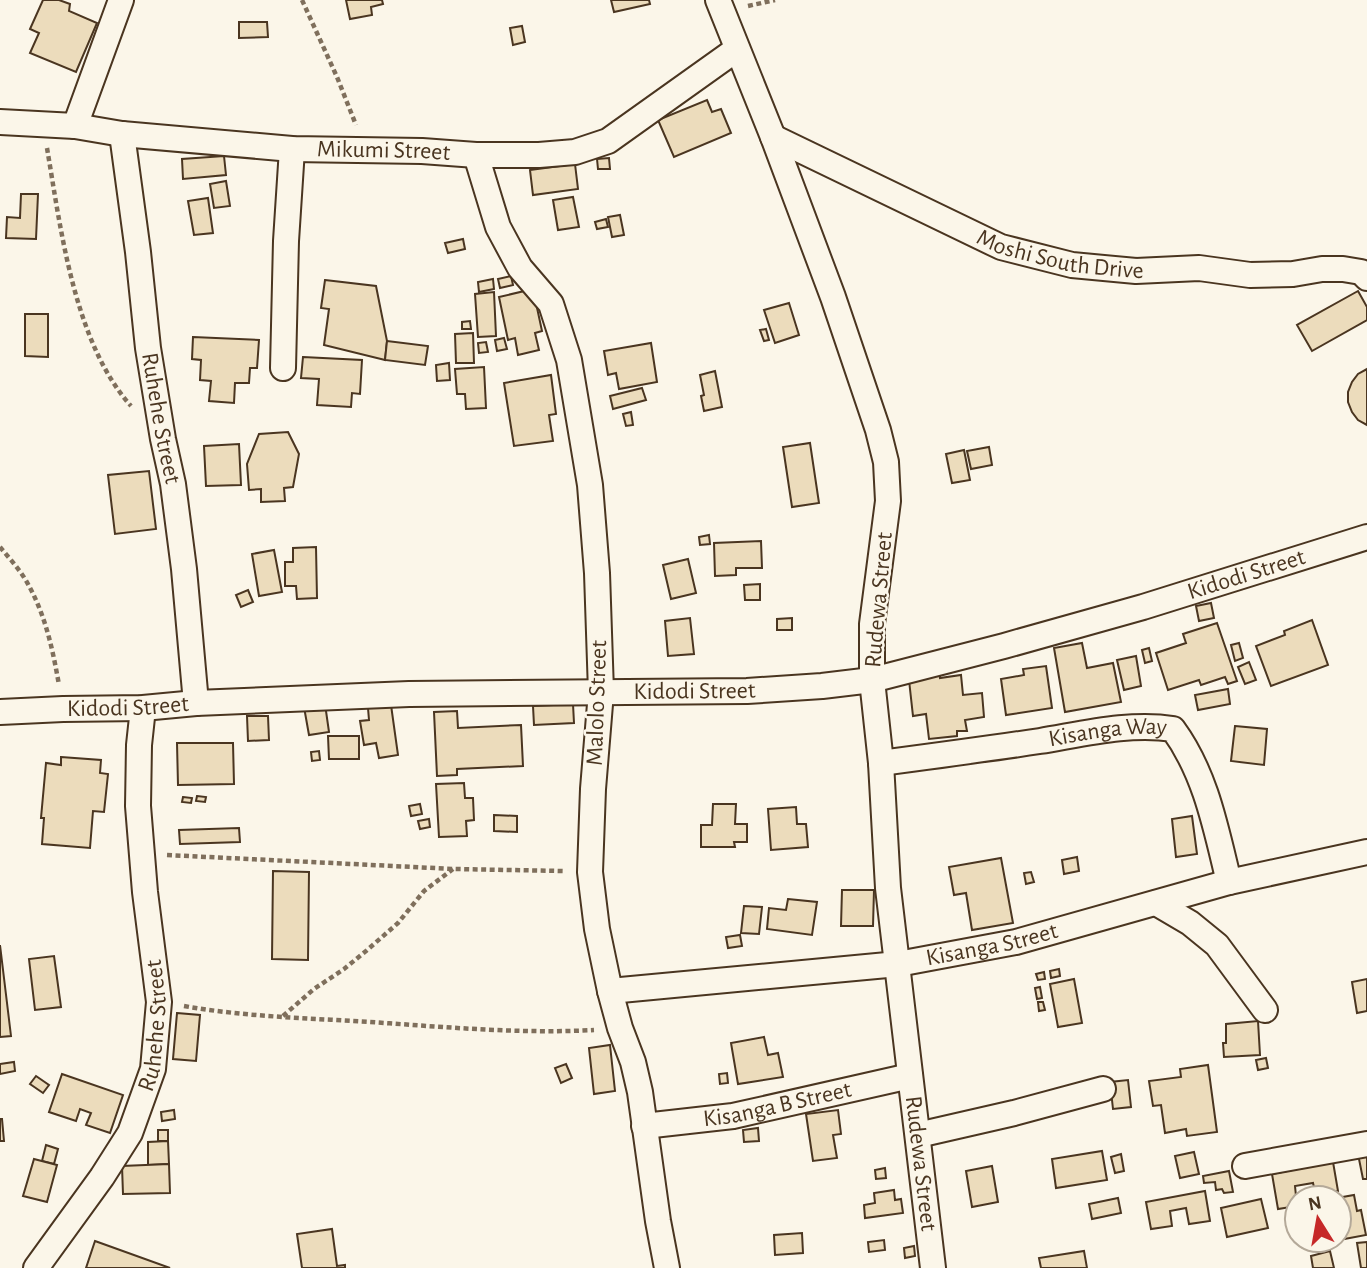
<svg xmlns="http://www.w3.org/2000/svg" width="1367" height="1268" viewBox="0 0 1367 1268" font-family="'Alegreya Sans',sans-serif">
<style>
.building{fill:#ecdcbc;stroke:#4a3520;stroke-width:2}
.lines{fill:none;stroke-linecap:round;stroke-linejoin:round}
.street-casing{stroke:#4a3520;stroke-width:28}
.path{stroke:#7f6f5c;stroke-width:4.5;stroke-dasharray:5 3.5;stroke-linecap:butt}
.street{stroke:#fbf6e9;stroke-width:24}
.labels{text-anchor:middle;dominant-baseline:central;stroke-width:5;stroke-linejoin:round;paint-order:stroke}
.street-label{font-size:24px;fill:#4a3520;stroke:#fbf6e9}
</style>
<rect width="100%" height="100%" fill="#fbf6e9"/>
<!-- building -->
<g class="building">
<path d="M43,0H59L70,4L69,11L97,23L76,72L30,53L39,33L30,29Z"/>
<path d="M346,0H382L383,4L371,7L372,15L350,19Z"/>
<path d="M611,0H649L650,4L614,12Z"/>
<path d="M239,22H267L268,37L239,38Z"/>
<path d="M522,26L525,42L513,45L510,28Z"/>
<path d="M707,100L712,112L721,109L731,133L674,157L658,120Z"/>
<path d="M224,156L226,175L183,179L182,159Z"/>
<path d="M609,158L610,169H598L597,159Z"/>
<path d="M575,164L578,189L533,195L530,170Z"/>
<path d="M226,181L230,206L214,208L210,184Z"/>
<path d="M21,194H38L36,239L6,238L7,217L20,218Z"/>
<path d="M573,197L579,227L558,230L553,200Z"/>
<path d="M208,198L213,233L194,235L188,201Z"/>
<path d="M620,215L624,235L612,237L608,217Z"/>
<path d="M606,219L608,227L597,229L595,222Z"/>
<path d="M463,239L465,249L448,253L445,243Z"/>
<path d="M511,276L513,285L500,288L498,279Z"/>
<path d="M493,279L494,289L479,292L478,282Z"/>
<path d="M325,280L376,286L387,341L385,360L324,345L329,309L321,308Z"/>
<path d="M533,289L542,331L535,333L539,350L518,355L515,338L508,340L499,297Z"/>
<path d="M1358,291L1367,307V320L1312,351L1297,325Z"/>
<path d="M494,292L496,336L478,337L475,294Z"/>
<path d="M789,303L799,335L775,343L764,310Z"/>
<path d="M25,314H48V357L25,356Z"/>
<path d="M470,321L471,329H462V322Z"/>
<path d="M766,329L769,340L764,341L760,330Z"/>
<path d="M473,333L474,363H456L455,334Z"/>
<path d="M193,337L259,340L257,368H250L249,383H235L234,403L209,401L211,381L200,380L201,360L192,359Z"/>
<path d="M504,338L507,349L497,351L495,340Z"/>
<path d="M387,341L428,346L425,365L385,360Z"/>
<path d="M486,342L488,352L479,353L478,343Z"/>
<path d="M651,343L657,382L619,389L616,373L608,375L604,351Z"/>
<path d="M303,357L362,360L360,394L352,393L351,407L317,405L319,379L301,378Z"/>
<path d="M449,363L450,380L437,381L436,365Z"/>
<path d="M484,367L486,408L466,409L465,394H457L455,369Z"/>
<path d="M1367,369V425L1358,420L1352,412L1348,402V392L1352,382L1358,374Z"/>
<path d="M715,371L722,407L704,411L701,396L704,395L700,375Z"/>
<path d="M551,375L556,414L549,415L553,441L514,446L504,383Z"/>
<path d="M642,388L646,400L613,409L610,396Z"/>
<path d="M631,412L633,425L626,426L623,414Z"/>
<path d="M288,432L299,454L293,487L284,488L285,501L261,502V489L249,490L247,464L259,434Z"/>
<path d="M810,443L819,503L792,507L783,447Z"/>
<path d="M239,444L241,485L206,486L204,446Z"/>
<path d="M989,447L992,465L971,469L967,451Z"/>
<path d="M964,450L970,480L952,483L946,454Z"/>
<path d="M149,471L156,529L115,534L108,475Z"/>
<path d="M709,535L710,544L700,545L699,537Z"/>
<path d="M761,541L762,568H736V575L715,576L714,543Z"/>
<path d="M316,547L317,598L297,599L296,586H285V562H293V548Z"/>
<path d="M274,550L282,592L259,596L252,554Z"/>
<path d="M688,559L696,593L671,599L663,565Z"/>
<path d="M760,584V600H745L744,585Z"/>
<path d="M248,590L253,602L241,607L236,595Z"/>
<path d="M1211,603L1214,618L1199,621L1196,606Z"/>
<path d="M690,618L694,654L668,656L665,621Z"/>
<path d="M792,618V630H777V619Z"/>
<path d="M1312,620L1328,665L1271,686L1256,646L1285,635L1284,631Z"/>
<path d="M1217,623L1237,681L1228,684L1225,677L1201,685L1199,680L1168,690L1156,653L1186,643L1183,634Z"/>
<path d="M1082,643L1087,668L1113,663L1121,702L1065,712L1054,648Z"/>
<path d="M1239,643L1243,658L1235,661L1231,645Z"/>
<path d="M1149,648L1152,661L1145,663L1142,650Z"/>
<path d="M1136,656L1141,686L1124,690L1117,660Z"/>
<path d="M1249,662L1256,680L1245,684L1238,667Z"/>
<path d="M1046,666L1052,708L1006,715L1001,679L1024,675L1023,669Z"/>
<path d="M939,668L940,678L961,675L963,695L982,693L984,717L965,720L967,731H957V736L929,739L926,714L913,716L908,671Z"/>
<path d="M1228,689L1230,704L1198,710L1195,695Z"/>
<path d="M325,704L329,732L309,735L304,707Z"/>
<path d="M573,704L574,723L534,725L533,706Z"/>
<path d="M391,705L398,755L379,758L376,743L364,745L360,721L369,720L368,708Z"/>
<path d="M457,711L458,728L521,725L523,766L457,769V775L437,776L434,712Z"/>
<path d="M247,716H268L269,740L248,741Z"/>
<path d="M1235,726L1267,729L1264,765L1231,761Z"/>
<path d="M328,736H359V759H329Z"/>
<path d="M177,743H233L234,784L178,785Z"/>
<path d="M319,751L320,760L312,761L311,752Z"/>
<path d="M61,757L101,760L100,773L108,774L104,812L93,811L90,848L42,844L44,818H41L46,763L61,765Z"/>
<path d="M464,783L465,798H473L474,820L466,821L467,836L439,837L436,784Z"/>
<path d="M197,796L206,797L205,802L196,801Z"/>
<path d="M183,797L192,798L191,803L182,802Z"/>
<path d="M420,804L422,814L411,816L409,806Z"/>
<path d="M713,804H736L735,824H747V842H734L735,847H701V825H712Z"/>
<path d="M796,807L797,824H806L808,847L771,850L768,809Z"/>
<path d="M494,815L517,816V832L494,831Z"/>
<path d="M1192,816L1197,854L1176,857L1172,819Z"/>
<path d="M429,819L430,827L420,829L418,821Z"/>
<path d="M239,828L240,842L180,844L179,830Z"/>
<path d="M1077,857L1079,871L1064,874L1062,860Z"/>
<path d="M1001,858L1013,923L972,930L966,893L954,895L949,867Z"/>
<path d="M273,871L309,872L308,960L272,959Z"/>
<path d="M1031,872L1034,882L1026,884L1024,873Z"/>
<path d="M842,890H874L873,926H841Z"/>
<path d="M788,899L817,902L812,935L767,929L769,908L786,910Z"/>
<path d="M744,906L762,907L759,934L741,933Z"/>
<path d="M740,935L742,946L728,948L726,937Z"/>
<path d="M0,945L11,1036L0,1037Z"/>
<path d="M54,956L61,1007L35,1010L29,959Z"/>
<path d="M1059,969L1060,976L1051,978L1050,971Z"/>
<path d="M1044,972L1045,979L1038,980L1036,974Z"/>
<path d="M1074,979L1082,1023L1058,1027L1050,984Z"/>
<path d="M1367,979V1011L1357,1013L1352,982Z"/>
<path d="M1040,987L1042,998L1037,999L1035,988Z"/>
<path d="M1038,1002H1043L1045,1010L1039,1011Z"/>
<path d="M177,1013L200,1015L196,1061L173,1059Z"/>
<path d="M1258,1021L1260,1055L1224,1057L1223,1043H1226V1024Z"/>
<path d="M764,1037L768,1055L778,1053L783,1077L738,1084L731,1043Z"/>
<path d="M610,1045L615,1091L594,1094L589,1048Z"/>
<path d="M1266,1058L1268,1068L1258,1070L1256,1060Z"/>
<path d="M14,1062L15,1071L0,1074V1064Z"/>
<path d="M566,1064L572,1078L561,1083L555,1068Z"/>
<path d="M1208,1065L1217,1132L1187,1136L1186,1129L1165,1133L1161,1105L1153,1106L1149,1081L1181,1077L1180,1069Z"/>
<path d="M727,1073L728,1083L720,1084L719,1074Z"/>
<path d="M62,1074L123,1095L110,1133L86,1125L91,1113L80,1109L76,1121L49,1112Z"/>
<path d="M36,1076L49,1085L43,1093L30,1084Z"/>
<path d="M1128,1080L1131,1107L1113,1109L1110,1082Z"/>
<path d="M174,1110L175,1119L162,1121L161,1112Z"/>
<path d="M838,1110L841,1134L833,1135L837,1158L813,1161L806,1114Z"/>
<path d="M0,1119H2L4,1141H0Z"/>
<path d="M758,1128L759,1141L744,1142L743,1130Z"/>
<rect x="158" y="1130" width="10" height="11"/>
<path d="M168,1141L169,1164L148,1165V1142Z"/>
<path d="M46,1145L58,1149L54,1164L42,1161Z"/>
<path d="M1102,1151L1107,1180L1056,1188L1052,1159Z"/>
<path d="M1194,1152L1199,1174L1180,1178L1175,1156Z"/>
<path d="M1367,1152V1179H1363L1358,1154Z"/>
<path d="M1121,1154L1124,1171L1115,1173L1111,1157Z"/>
<path d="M34,1159L57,1165L47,1202L23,1196Z"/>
<path d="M1333,1162L1338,1191L1316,1196L1313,1183L1295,1186L1297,1206L1278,1209L1272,1174Z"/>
<path d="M169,1164L170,1193L123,1194L122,1166Z"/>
<path d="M992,1166L998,1202L972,1207L966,1171Z"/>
<path d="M885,1168L886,1178L876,1179L875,1170Z"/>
<path d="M1229,1171L1233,1192L1224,1193L1222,1189L1216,1190L1215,1182L1204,1183L1203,1176Z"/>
<path d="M894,1190L895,1200L901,1199L903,1213L865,1218L864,1205L875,1203L874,1193Z"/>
<path d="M1205,1191L1210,1221L1189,1224L1186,1208L1170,1211L1172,1226L1151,1229L1146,1202Z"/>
<path d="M1354,1195L1357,1211L1361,1210L1366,1235L1339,1240V1198H1337Z"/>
<path d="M1118,1198L1121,1213L1092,1219L1089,1204Z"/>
<path d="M1261,1199L1268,1228L1227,1237L1221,1208Z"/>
<path d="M332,1229L337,1266L345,1265V1268H302L297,1234Z"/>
<path d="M802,1233L803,1253L775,1255L774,1235Z"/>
<path d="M884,1240L885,1250L869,1252L868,1242Z"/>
<path d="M1301,1240H1338L1302,1247Z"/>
<path d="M95,1241L170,1268H86Z"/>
<path d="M1367,1242V1268H1361L1357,1243Z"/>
<path d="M914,1246L915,1256L905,1258L904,1248Z"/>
<path d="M1084,1251L1087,1268H1041L1039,1258Z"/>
<path d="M1330,1251L1334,1268H1313L1311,1256Z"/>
</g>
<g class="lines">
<!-- street casing -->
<g class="street-casing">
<g id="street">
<path id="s1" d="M718,0L773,137L833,297L878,430L886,462L888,501L872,624V680L881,763L888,888L933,1268"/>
<path id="s2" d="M0,122L75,126L122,134L292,149L422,151L476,155H539L575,152L608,141L737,49"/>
<path d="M75,126L121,0"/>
<path id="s3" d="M122,134L138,252L148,348L163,439L173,484L184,569L196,703"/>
<path id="s4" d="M773,137L1001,247L1072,265L1136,271L1199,268L1250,275L1293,274L1322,269H1343L1361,272L1367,278"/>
<path d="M476,155L498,227L520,268L551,304L569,360L590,485L597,573L601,692L593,789L590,872L597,929L610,991L620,1028L633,1062L640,1092L658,1221L667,1268"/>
<path d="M283,368L286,241L292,149"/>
<path id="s5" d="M0,712L63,709L143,708L196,703L409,694L747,691L822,686L872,680L1004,646L1143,607L1367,537"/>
<path id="s6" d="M881,763C934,756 987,749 1040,741C1083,734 1130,722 1173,729C1206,774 1216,829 1229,882"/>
<path d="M1156,903L1190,923L1217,945L1265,1010"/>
<path id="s7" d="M610,991L898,964L1016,942L1229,882L1367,852"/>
<path id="s8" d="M644,1126L733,1116L910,1076"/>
<path d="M918,1135L1014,1113L1103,1089"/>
<path d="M1245,1166L1367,1144"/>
<path id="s9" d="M36,1268L102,1177L130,1133L153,1069L159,1002L145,892L138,806L139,745L143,708"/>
</g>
</g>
<!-- path -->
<g class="path">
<path d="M302,0L337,77L356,125"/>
<path d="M748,6L775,0"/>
<path d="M47,148C61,230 74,342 131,406"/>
<path d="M0,547C10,559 22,572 29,586C46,617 53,651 59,685"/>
<path d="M167,855L454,869L564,871"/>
<path d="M184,1006C246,1017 308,1018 370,1022C445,1027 520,1034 594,1030"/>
<path d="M283,1016L314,989L344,969L366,951L398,923L424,891L453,869"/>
</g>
<!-- street -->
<use href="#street" class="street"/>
</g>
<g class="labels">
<!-- street labels -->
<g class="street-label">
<text stroke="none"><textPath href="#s2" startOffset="385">Mikumi Street</textPath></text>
<text stroke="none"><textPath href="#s4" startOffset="313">Moshi South Drive</textPath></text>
<text stroke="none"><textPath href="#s3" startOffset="287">Ruhehe Street</textPath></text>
<text stroke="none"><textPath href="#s5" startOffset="1262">Kidodi Street</textPath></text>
<text transform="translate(879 600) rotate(-85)">Rudewa Street</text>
<text stroke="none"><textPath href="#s5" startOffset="695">Kidodi Street</textPath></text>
<text transform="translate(597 703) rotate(-88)">Malolo Street</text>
<text stroke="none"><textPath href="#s5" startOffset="128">Kidodi Street</textPath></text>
<text stroke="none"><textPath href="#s6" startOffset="229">Kisanga Way</textPath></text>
<text stroke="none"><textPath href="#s7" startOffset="385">Kisanga Street</textPath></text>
<text stroke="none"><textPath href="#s9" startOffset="276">Ruhehe Street</textPath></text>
<text stroke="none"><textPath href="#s8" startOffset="135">Kisanga B Street</textPath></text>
<text stroke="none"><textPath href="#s1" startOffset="1197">Rudewa Street</textPath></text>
</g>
</g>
<!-- north arrow -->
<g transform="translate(1318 1219) rotate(349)"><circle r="33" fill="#fbf6e9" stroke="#b4a999" stroke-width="2"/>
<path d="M0-5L12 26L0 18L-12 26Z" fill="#c62828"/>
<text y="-10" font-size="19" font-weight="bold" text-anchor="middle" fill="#4a3520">N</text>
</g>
</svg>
